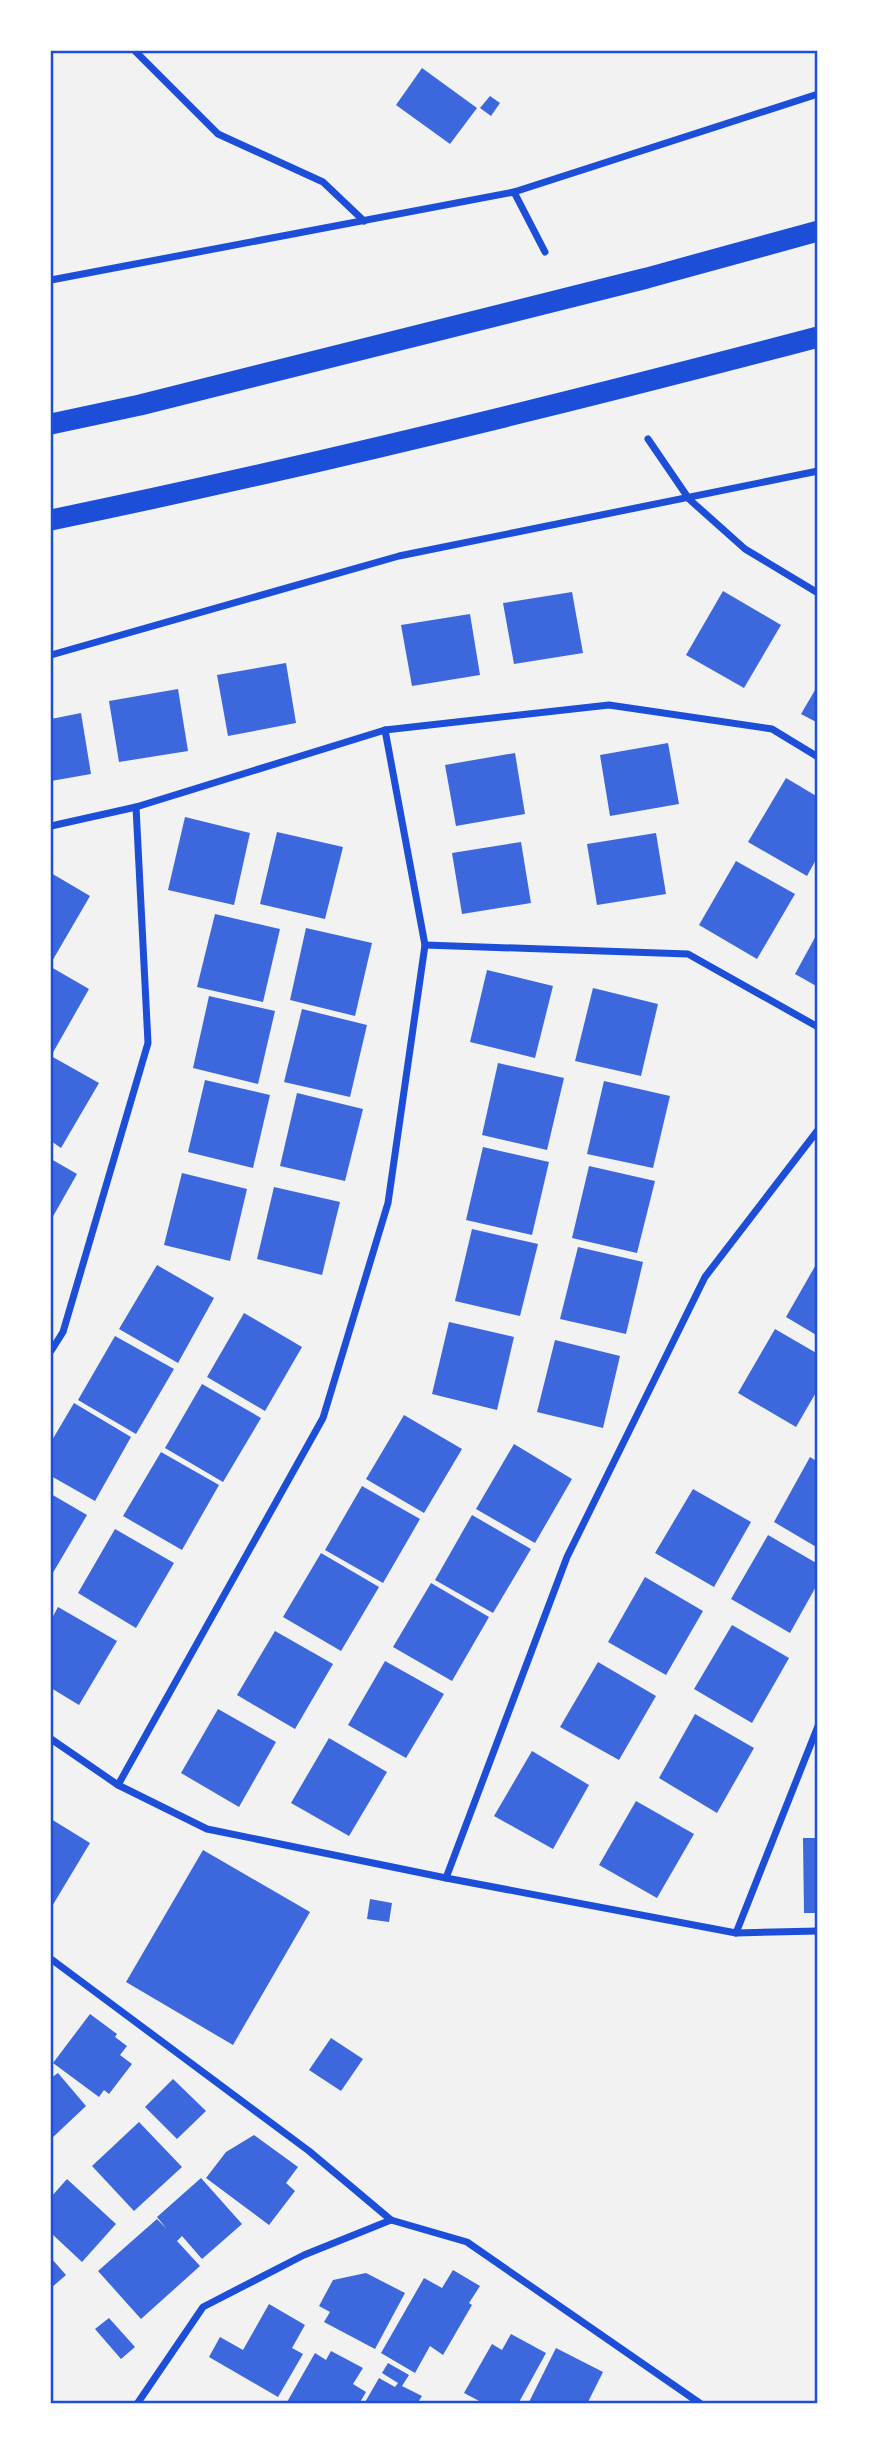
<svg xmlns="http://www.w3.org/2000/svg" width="869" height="2455" viewBox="0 0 869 2455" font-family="Merriweather,serif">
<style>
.building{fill:#3d67dc}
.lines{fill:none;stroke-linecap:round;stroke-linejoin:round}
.minor{stroke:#1d4ed8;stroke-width:7}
.motorway{stroke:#1d4ed8;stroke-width:21}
.neatline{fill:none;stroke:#1d4ed8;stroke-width:2.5}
</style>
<rect width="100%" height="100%" fill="#f2f2f2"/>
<!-- building -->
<g class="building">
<path d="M422,68L477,108L450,144L396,105Z"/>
<path d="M490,96L500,103L491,116L480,108Z"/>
<path d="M723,591L781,625L744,688L686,655Z"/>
<path d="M572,592L583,653L514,664L503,603Z"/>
<path d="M470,614L480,675L412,686L401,625Z"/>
<path d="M286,663L296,723L228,736L217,675Z"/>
<path d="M818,685V723L801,714Z"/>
<path d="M178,689L188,751L119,762L109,701Z"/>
<path d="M81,713L91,774L51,781V719Z"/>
<path d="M668,743L679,804L610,816L600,755Z"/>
<path d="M515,753L525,814L456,826L445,765Z"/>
<path d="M786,778L818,797V856L807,876L748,842Z"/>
<path d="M185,817L250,833L234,905L168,890Z"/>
<path d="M277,832L343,847L325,919L260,904Z"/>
<path d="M656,833L666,894L597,905L587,844Z"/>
<path d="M521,842L531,903L462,914L452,853Z"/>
<path d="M736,861L795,894L757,959L699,925Z"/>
<path d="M51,873L90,896L51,963Z"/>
<path d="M215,914L280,929L263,1002L197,987Z"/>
<path d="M306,928L372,943L355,1016L290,1000Z"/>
<path d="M818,932V987L795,974Z"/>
<path d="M51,967L89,989L51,1056L99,1083L61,1148L51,1141Z"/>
<path d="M487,970L553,986L535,1058L470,1042Z"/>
<path d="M593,988L658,1004L641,1076L575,1061Z"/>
<path d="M209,996L275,1011L258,1084L193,1068Z"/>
<path d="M302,1009L367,1025L350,1097L284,1082Z"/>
<path d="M498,1063L564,1078L547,1150L482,1135Z"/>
<path d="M205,1080L270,1095L253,1168L188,1152Z"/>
<path d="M604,1081L670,1096L653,1168L587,1154Z"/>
<path d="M297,1093L363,1109L345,1181L280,1166Z"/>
<path d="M483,1147L549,1162L532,1235L466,1220Z"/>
<path d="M51,1159L77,1174L51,1220Z"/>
<path d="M589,1166L655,1181L637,1253L572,1238Z"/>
<path d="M182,1173L247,1189L230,1261L164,1245Z"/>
<path d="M274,1187L340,1202L322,1275L257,1259Z"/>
<path d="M472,1229L538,1244L520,1316L455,1301Z"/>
<path d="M578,1247L643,1262L626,1334L560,1319Z"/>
<path d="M818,1261V1336L786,1317Z"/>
<path d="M157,1265L214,1298L178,1363L119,1329Z"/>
<path d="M244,1313L302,1347L265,1411L207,1377Z"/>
<path d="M449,1322L514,1337L497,1410L432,1394Z"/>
<path d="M775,1329L818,1354V1389L796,1427L738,1393Z"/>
<path d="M115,1336L174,1369L136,1434L78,1400Z"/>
<path d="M555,1340L620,1356L603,1428L537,1412Z"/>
<path d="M202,1384L261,1418L223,1482L165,1448Z"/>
<path d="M74,1403L131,1437L95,1501L51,1476V1442Z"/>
<path d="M404,1415L462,1449L424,1513L366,1479Z"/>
<path d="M514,1444L572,1479L535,1543L476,1509Z"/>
<path d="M161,1452L219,1485L182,1550L123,1516Z"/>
<path d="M810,1457L818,1462V1548L774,1522Z"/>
<path d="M362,1486L420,1519L383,1583L325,1550Z"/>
<path d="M693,1489L751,1522L714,1587L655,1553Z"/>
<path d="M51,1494L87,1515L51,1576Z"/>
<path d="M472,1515L531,1549L493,1613L435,1580Z"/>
<path d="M115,1529L174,1563L136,1628L78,1593Z"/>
<path d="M768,1535L818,1564V1583L790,1633L731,1599Z"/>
<path d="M321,1553L379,1587L341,1651L283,1617Z"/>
<path d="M645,1577L703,1611L666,1675L608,1642Z"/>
<path d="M431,1583L489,1617L452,1681L393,1647Z"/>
<path d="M58,1607L117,1641L79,1705L51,1688V1620Z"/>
<path d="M732,1625L789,1658L752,1723L694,1689Z"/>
<path d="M275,1631L333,1664L295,1729L237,1695Z"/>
<path d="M385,1661L444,1694L406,1758L348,1725Z"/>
<path d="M598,1662L656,1696L619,1760L560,1727Z"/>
<path d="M218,1709L276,1742L239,1807L181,1773Z"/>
<path d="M695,1714L754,1748L717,1813L659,1778Z"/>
<path d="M329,1738L387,1772L349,1836L291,1803Z"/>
<path d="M532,1751L589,1785L553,1849L494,1816Z"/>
<path d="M636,1801L694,1834L657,1898L599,1865Z"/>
<path d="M51,1819L90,1843L51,1908Z"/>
<path d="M803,1838H818V1913H804Z"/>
<path d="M203,1850L310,1912L233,2045L126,1982Z"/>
<path d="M370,1899L392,1903L389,1922L367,1919Z"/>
<path d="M90,2014L117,2034L115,2037L127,2046L120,2055L132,2064L109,2094L104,2090L99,2097L53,2063Z"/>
<path d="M331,2038L363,2059L341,2091L309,2070Z"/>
<path d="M58,2073L86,2106L51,2139V2078Z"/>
<path d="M173,2079L206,2111L177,2139L145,2107Z"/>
<path d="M139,2122L182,2167L134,2211L92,2166Z"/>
<path d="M254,2135L298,2167L286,2183L295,2191L269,2225L206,2178L226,2152Z"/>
<path d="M201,2178L242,2224L202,2259L182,2236L177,2241L200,2266L141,2319L98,2271L157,2219L166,2228L157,2217Z"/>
<path d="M67,2179L116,2224L82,2262L51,2233V2197Z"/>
<path d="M51,2258L66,2275L51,2288Z"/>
<path d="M453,2270L480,2286L469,2303L472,2305L443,2355L430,2346L415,2373L381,2353L424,2278L442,2288Z"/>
<path d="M366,2273L405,2293L375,2349L324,2322L330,2312L319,2306L333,2280Z"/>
<path d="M269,2304L305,2325L292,2348L303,2354L278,2397L209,2357L220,2337L243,2350Z"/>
<path d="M109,2318L135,2347L121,2359L95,2329Z"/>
<path d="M511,2334L546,2353L518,2404H485L464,2393L492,2344L502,2350Z"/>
<path d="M556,2348L603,2372L587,2404H528Z"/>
<path d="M331,2351L363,2368L353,2384L366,2392L359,2404H291L287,2402L315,2353L326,2360Z"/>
<path d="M388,2363L409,2375L402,2386L422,2396L417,2404H364L379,2378L395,2387L398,2383L382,2373Z"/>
</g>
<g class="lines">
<!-- minor -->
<g class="minor">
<path d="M135,51L218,134L323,182L364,221"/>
<path d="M514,192L545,252"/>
<path d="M51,280L514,192L818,94"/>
<path d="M648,439L689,499L745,549L818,593"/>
<path d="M51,655L399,556L818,471"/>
<path d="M51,826L136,807L385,730L609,705L772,729L818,757"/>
<path d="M425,945L688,954L818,1027"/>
<path d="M51,1351L63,1332L148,1043L136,807"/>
<path d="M51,1739L118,1785L207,1829L446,1878L736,1933L818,1931"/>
<path d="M118,1785L323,1418L388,1203L425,945L385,730"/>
<path d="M446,1878L567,1557L705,1277L818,1130"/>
<path d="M736,1933L818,1726"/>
<path d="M51,1959L309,2151L391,2220L467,2242L701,2404"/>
<path d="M137,2404L203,2307L304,2255L391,2220"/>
</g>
<!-- motorway -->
<g class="motorway">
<path d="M51,424L140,405L647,278L818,231"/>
<path d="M51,520C308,467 564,404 818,337"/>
</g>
</g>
<!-- border -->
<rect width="869" height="2455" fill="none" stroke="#ffffff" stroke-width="105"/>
<rect x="52" y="52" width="764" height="2350" class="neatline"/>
</svg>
